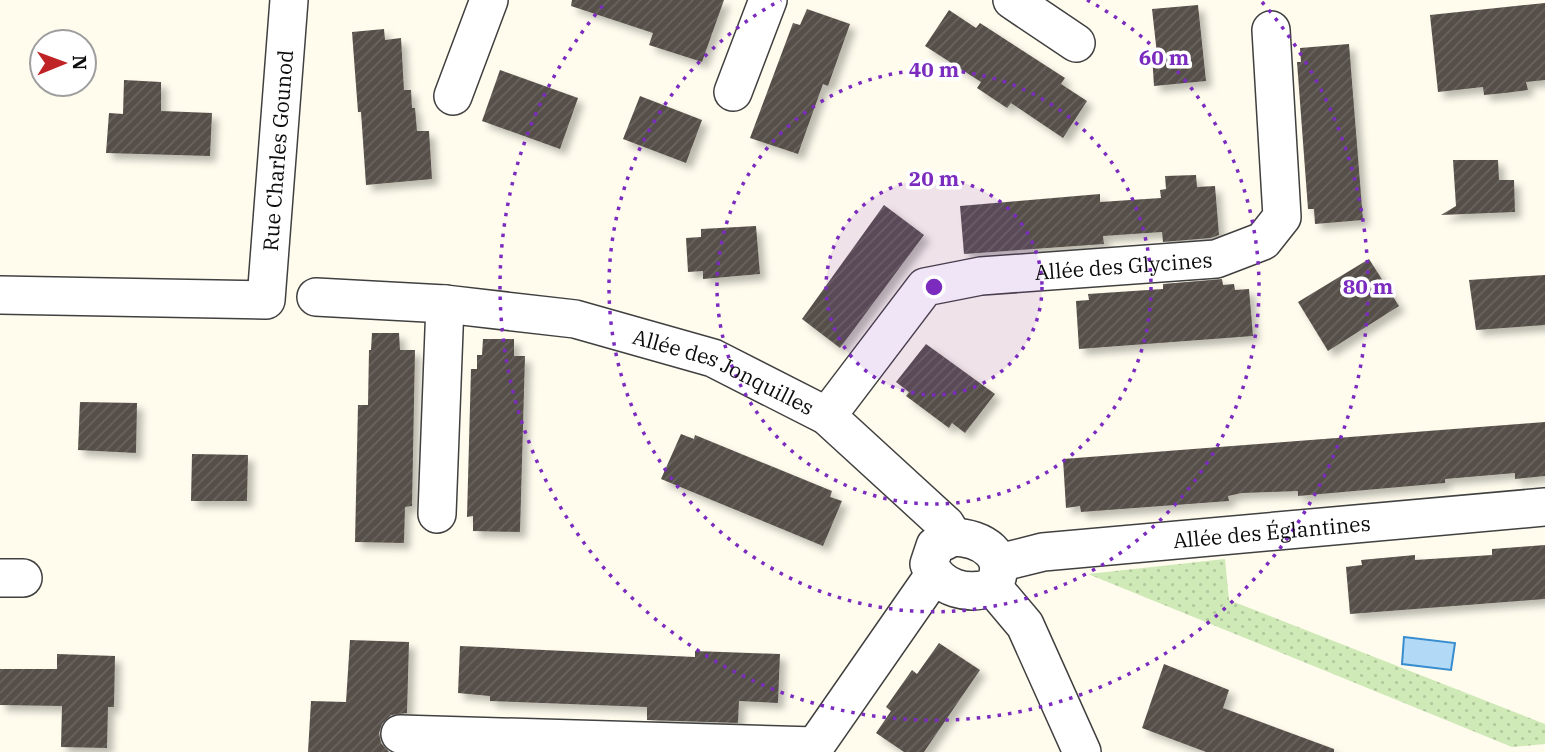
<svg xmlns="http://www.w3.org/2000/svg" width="1545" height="752" viewBox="0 0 1545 752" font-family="'IBM Plex Serif',serif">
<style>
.grass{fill:url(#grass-dots)}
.water{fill:#b2daf7;stroke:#388dcf;stroke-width:2}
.building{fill:url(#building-hatch);filter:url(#shadow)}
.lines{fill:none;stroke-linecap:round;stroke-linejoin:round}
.minor-casing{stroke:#404040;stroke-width:40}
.minor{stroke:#fff;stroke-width:37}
.ring{fill:none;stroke:#7b2cbf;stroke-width:3.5;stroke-dasharray:3.5 7}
.labels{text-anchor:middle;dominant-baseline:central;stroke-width:7;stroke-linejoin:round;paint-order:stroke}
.street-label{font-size:21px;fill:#0d0d0d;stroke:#fff}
.centre{fill:#7b2cbf;stroke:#fff;stroke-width:3.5}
.ring-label{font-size:21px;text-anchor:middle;font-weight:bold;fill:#7b2cbf;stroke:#fff;stroke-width:7;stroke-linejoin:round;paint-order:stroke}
</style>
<defs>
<pattern id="grass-dots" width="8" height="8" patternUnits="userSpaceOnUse" patternTransform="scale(1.75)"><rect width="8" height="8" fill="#cfeab7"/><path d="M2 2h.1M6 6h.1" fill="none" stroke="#b1c89c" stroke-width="1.8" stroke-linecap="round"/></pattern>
<pattern id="building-hatch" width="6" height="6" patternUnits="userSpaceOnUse" patternTransform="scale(1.75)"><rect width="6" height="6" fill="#564f49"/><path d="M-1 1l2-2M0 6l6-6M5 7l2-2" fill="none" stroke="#69645f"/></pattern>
<filter id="shadow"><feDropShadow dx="6" dy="6" stdDeviation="3.5" flood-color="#0004"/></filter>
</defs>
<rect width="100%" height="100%" fill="#fffcee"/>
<!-- grass -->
<path class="grass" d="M1225,559L1229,600L1545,724V744L1512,747L1088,574Z"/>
<!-- water -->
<path class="water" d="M1404,637L1455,643L1451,670L1402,664Z"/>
<!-- building -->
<g class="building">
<path d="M572,0H724L702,62L649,45L653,33L571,6Z"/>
<path d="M1545,3V80L1526,82L1528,90L1505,93L1484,95L1483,87L1438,92L1430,15Z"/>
<path d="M1198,5L1206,81L1154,86L1152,54H1157L1152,9Z"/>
<path d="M807,9L850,24L828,86L823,84L798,154L750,138L793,23L800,25Z"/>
<path d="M949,10L976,28L980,23L1065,78L1061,84L1087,101L1063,138L1011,103L1007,108L977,88L981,82L925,46Z"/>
<path d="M384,29L385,40L401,38L404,90H411L412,108H415L417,131H429L432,179L366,185L361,112H358L352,32Z"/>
<path d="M1349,44L1363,220L1315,224L1314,209H1308L1297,62H1301L1300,48Z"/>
<path d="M500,70L578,98L560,149L482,121Z"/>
<path d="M124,80L161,82V111L212,113L210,156L106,153L109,113L123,114Z"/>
<path d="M640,96L702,120L686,163L623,139Z"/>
<path d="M1453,160H1498L1499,180H1514L1515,212L1441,215L1456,206Z"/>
<path d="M1196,175L1197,187L1215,186L1219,235L1211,238L1163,242L1162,232L1103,236L1104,244L964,254L960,206L1100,194V202L1161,198L1160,190L1166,189L1165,176Z"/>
<path d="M884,205L924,235L840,348L802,319Z"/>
<path d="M756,226L760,274L703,279V271L688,272L686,238L701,237V229Z"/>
<path d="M1369,259L1399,306L1328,351L1298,302Z"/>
<path d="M1545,275V325L1476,330L1469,280Z"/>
<path d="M1222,279L1223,285L1234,284L1235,290L1249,289L1253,336L1079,349L1076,301L1089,300L1088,294L1163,289V284Z"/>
<path d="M372,333H399L400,350H415L412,506L405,507L404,543L355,542L358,405H368L369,350H371Z"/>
<path d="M483,339H514V356H525L520,532L473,531V516L467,517L471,369H477V355H482Z"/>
<path d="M926,344L995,394L965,433L952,423L949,428L906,396L909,392L896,382Z"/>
<path d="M80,402L137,403L136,453L78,450Z"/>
<path d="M1545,422V476L1515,479V473L1445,479V483L1298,496V491L1242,493L1228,496L1229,501L1081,512L1080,506L1066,508L1063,459Z"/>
<path d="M681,434L694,439L695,435L832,491L830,497L842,501L823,546L661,479Z"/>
<path d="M192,454L248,455L247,501H191Z"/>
<path d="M1545,545V599L1350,614L1346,567L1362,565L1361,560L1415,555V560L1492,555V549Z"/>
<path d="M350,640L409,642L407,713L391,715L382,724L379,733L381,743L389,752H308L311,701L346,702Z"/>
<path d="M939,643L980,670L924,752H904L876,733L891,711L886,707L912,670L917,674Z"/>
<path d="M460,646L695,657V651L780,654L778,703L739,701L738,723L647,720V707L490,701V696L458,693Z"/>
<path d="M57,654L115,656L114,707H108L107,748L61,747L62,706L0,705V669H57Z"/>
<path d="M1164,664L1229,690L1223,708L1334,749V752H1206L1142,728Z"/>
</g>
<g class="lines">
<!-- minor casing -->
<g class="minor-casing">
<g id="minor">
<path d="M1012,0L1076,43"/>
<path d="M733,92L768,0"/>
<path d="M453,96L489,0"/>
<path id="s1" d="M0,295L266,300L289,0"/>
<path id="s2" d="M316,297L445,304L575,319L713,358L827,416L946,525L953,537"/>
<path id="s3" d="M827,416L925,287L981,276L1216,259L1263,241L1282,217L1271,30"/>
<path d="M437,514L445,304"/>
<path d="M953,537C982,538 1011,555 993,587C968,596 940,589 929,564L935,546Z"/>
<path id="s4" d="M999,563L1043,552L1545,507"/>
<path d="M0,578H23"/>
<path d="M993,587L1025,625L1082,752"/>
<path d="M400,734L815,746"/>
<path d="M811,752L934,575"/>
</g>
</g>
<!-- minor -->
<use href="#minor" class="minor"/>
</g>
<!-- distance rings -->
<circle cx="934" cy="287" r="108" fill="#7b2cbf" fill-opacity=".12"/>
<g class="ring">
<circle cx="934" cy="287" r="108"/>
<circle cx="934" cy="287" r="217"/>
<path d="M1087 0A325 325 0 1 1 781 0"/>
<path d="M1262 2A434 434 0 1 1 606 2"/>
</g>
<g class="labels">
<!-- street labels -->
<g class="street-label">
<text stroke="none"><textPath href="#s1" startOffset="416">Rue Charles Gounod</textPath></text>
<text stroke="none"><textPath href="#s3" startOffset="362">Allée des Glycines</textPath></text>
<text stroke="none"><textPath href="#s2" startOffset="418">Allée des Jonquilles</textPath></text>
<text stroke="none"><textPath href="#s4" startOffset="275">Allée des Églantines</textPath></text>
</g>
</g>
<circle cx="934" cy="287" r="10" class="centre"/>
<g class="ring-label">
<text x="1164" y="65">60 m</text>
<text x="934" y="77">40 m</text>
<text x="934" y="186">20 m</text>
<text x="1368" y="294">80 m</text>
</g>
<!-- north arrow -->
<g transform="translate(63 63) rotate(89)"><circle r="33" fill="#ffffff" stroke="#9e9e9e" stroke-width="2"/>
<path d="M0-5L12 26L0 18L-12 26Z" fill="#bf2325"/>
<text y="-10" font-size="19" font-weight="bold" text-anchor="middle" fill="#0d0d0d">N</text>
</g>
</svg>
